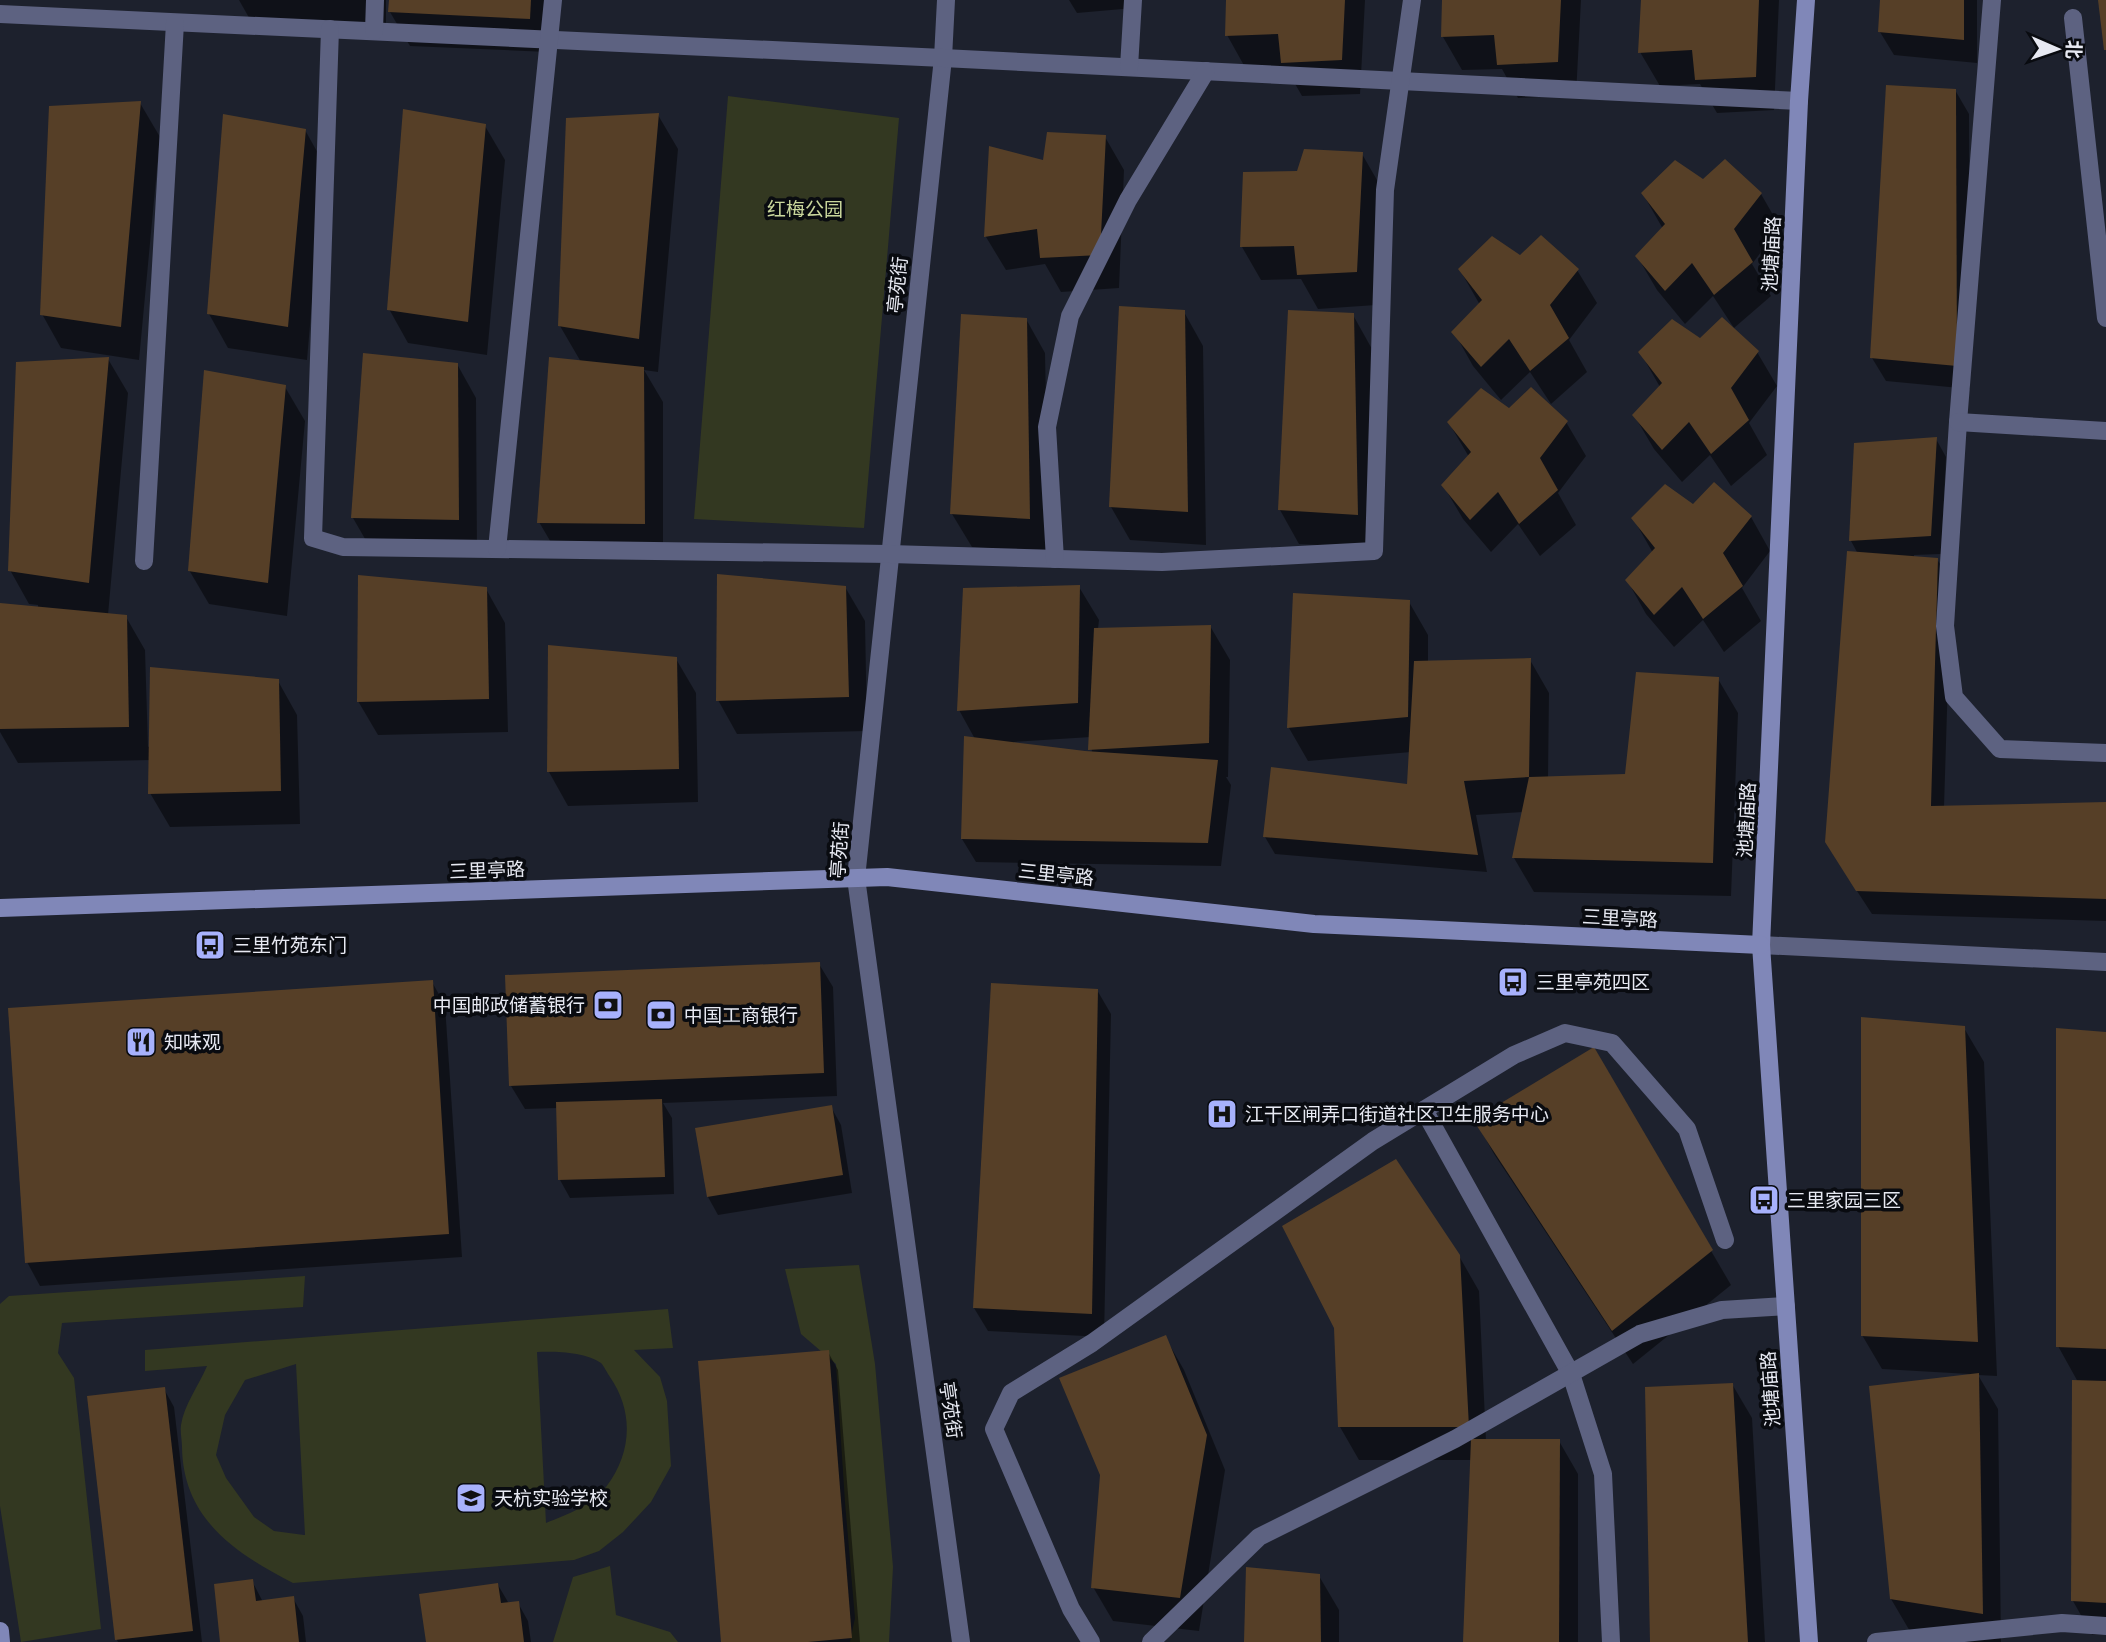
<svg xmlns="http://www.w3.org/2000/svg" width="2106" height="1642" viewBox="0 0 2106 1642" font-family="Raleway,'Noto Sans SC',sans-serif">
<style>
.green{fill:#333821;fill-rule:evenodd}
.shadow{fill:#0007;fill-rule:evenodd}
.building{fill:#563f27}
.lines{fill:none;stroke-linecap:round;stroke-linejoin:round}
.lane{stroke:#5d6281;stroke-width:18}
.street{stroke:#5d6281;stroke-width:18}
.secondary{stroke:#8087b8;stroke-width:18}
.labels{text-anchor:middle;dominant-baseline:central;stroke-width:7;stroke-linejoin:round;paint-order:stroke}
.park-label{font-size:19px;fill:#cad79c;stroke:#090b10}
.street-label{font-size:19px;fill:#e7e9f2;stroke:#090b10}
.poi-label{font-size:19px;fill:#e7e9f2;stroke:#090b10;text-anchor:start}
</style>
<rect width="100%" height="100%" fill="#1d212d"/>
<!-- green -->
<g class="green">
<path d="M728,96L899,118L864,528L694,519Z"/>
<path d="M859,1265L875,1364L893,1567L889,1642H850L855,1618L845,1502L836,1364L801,1334L785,1269Z"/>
<path d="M305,1276L303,1307L62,1323L58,1353L74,1378L101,1629L21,1642L0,1506V1304L9,1296Z"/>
<path d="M668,1309L673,1348L634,1350L660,1377L667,1401L671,1466L651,1502L623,1532L599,1551L574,1560L293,1583C235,1553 183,1519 182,1447C182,1440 180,1432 181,1425C184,1405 199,1385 207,1366L145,1371V1350ZM537,1352C555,1351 586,1352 601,1363C604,1366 607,1373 610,1377C634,1412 632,1453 606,1487C591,1506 568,1514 546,1523ZM296,1364L305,1535H304L274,1531L254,1517L226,1478L216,1455L225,1415L245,1380Z"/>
<path d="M610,1566L616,1615L670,1632L678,1642H553L573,1577Z"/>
</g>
<!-- shadow -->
<g class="shadow">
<path d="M239,0H386V26L256,30Z"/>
<path d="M391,0H550L548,52L410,46L390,12Z"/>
<path d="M1069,0H1134V8L1077,13Z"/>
<path d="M1228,0H1365L1360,94L1302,96L1286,68L1246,69L1227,35Z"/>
<path d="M1444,0H1581L1576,95L1518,98L1502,69L1462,70L1443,37Z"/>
<path d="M1642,0H1779L1774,110L1717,113L1700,84L1660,86L1640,52Z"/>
<path d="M1882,0H1977V63L1894,55L1880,32Z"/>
<path d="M1955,90L1969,114L1970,389L1886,381L1872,358Z"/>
<path d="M140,103L160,137L139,360L61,348L42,314Z"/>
<path d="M658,115L678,149L658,372L644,370L663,402V558L559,556L539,522L581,362L560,326Z"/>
<path d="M485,126L505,160L487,355L408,343L389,309Z"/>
<path d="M305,130L324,164L307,360L228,348L209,314Z"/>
<path d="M1105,137L1124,170L1119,288L1061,292L1045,264L1006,270L986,237L990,148L1045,162Z"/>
<path d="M1362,154L1381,187L1376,305L1318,309L1301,279L1261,280L1242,247L1298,172Z"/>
<path d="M1704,182L1761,194L1780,227L1752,264L1771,296L1734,328L1713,296L1685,324L1657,290L1637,256L1663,229L1643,194Z"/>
<path d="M1520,258L1577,270L1597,303L1569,340L1587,372L1551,404L1530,372L1501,400L1473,366L1454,332L1480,305L1460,270Z"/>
<path d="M1184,312L1203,346L1206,545L1130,540L1111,507Z"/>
<path d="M1353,315L1372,349L1376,548L1299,544L1280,510Z"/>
<path d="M1026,319L1045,353L1049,552L972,547L952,514Z"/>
<path d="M1700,340L1757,352L1777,386L1749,423L1767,455L1731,486L1710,455L1682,482L1654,449L1634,415L1660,387L1640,352Z"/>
<path d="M108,359L128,393L108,615L126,617L145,650L148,747L278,681L297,715L300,824L170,827L150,793L151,760L18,763L0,732V605L38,608V605L29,604L10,570Z"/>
<path d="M457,364L476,398L477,554L372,551L353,518Z"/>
<path d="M285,387L305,421L287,616L209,604L189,570Z"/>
<path d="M1509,410L1566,422L1586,456L1558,493L1576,525L1540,556L1518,524L1491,552L1463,519L1443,485L1469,457L1449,423Z"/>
<path d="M1936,439L1946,457L1941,554L1914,555V558L1937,559L1951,583L1944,807L2106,804V921L1872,914L1840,865L1858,554L1851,541Z"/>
<path d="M1693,506L1751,517L1770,551L1742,588L1761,621L1724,652L1703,620L1674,647L1646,614L1627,580L1653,553L1633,518Z"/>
<path d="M845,587L865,621L867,731L737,734L718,700Z"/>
<path d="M1079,587L1099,620L1098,629L1210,626L1230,660L1228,777H1226L1231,785L1221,866L976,862L962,839L975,739L959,710ZM1091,737L1092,753L1014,744V742Z"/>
<path d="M486,589L505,623L508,732L378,735L358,701Z"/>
<path d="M1409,602L1428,635V663L1530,660L1549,693L1548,778L1627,776L1718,679L1738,713L1731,896L1534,892L1514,858L1523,812L1476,815L1487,872L1275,854L1265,837L1409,786L1411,752L1308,761L1289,728Z"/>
<path d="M676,659L696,693L698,802L568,806L549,772Z"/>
<path d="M819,964L833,987L837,1096L663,1103L672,1118L674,1194L570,1198L560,1180L558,1108L525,1109L511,1086Z"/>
<path d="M432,982L445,1005L462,1257L40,1286L27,1262Z"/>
<path d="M1097,990L1111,1014L1104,1337L988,1331L974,1308Z"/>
<path d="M1964,1028L1984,1062L1997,1376L1978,1375L1998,1409L2001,1642H1968L1911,1633L1891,1599L1969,1374L1882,1369L1862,1335Z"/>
<path d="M2106,1034V1635H2092L2073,1601L2078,1382L2058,1346Z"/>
<path d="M1593,1049L1731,1285L1633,1364L1494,1154L1475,1120Z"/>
<path d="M831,1107L841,1125L852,1193L718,1215L708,1197L697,1129Z"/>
<path d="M1459,1256L1479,1291L1486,1441H1559L1578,1474V1642H1465L1472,1460H1359L1340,1427Z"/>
<path d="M1165,1337L1184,1370L1225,1470L1199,1631L1113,1621L1093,1587Z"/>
<path d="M828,1352L838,1370L860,1642H723Z"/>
<path d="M1732,1384L1752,1418L1765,1642H1651Z"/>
<path d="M164,1389L174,1407L202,1642H118L117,1640Z"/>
<path d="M1319,1576L1339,1610V1642H1245Z"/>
<path d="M252,1581L263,1602L293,1598L303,1616L306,1642H222Z"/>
<path d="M498,1585L508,1602L518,1603L528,1621L531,1642H428Z"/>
</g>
<!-- building -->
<g class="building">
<path d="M389,0H531L530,19L388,12Z"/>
<path d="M1226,0H1345L1342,60L1281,63L1278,34L1225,36Z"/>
<path d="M1442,0H1561L1558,62L1497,65L1494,35L1441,37Z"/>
<path d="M1641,0H1759L1756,77L1695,80L1692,50L1638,53Z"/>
<path d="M1880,0H1964V40L1878,32Z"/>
<path d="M2098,0H2106V50H2104Z"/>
<path d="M1886,85L1956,89L1957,366L1870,358Z"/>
<path d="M141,101L121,327L40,315L49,106Z"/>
<path d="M403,109L486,124L468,322L387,310Z"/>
<path d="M659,113L639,339L558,326L566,118Z"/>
<path d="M223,114L306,129L288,327L207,314Z"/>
<path d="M1047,132L1106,135L1100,255L1040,258L1037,229L984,237L989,146L1043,160Z"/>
<path d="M1304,149L1363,152L1357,272L1297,275L1294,246L1240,247L1243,172L1297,171Z"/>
<path d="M1725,159L1762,193L1734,229L1753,262L1714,295L1692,263L1665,291L1635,256L1665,224L1641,193L1675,160L1703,179Z"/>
<path d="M1541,235L1579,269L1550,305L1569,338L1530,371L1509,339L1481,367L1451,332L1482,300L1458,269L1492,236L1520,255Z"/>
<path d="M1119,306L1185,310L1188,512L1109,507Z"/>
<path d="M1288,310L1354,313L1358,515L1278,510Z"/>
<path d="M961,314L1027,318L1030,519L950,514Z"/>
<path d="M1722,317L1759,351L1731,388L1749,420L1711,454L1689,422L1662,450L1632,415L1662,383L1638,352L1672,319L1700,338Z"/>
<path d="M363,353L458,363L459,520L351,518Z"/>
<path d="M109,357L89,583L8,571L16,362Z"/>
<path d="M549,357L644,367L645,524L537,523Z"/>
<path d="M204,370L286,385L268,583L188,571Z"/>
<path d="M1531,387L1568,421L1540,458L1558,490L1519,524L1498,492L1470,520L1441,485L1471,452L1447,422L1481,388L1509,408Z"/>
<path d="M1937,437L1931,536L1849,541L1854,443Z"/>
<path d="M1714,482L1752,516L1723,553L1743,586L1703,619L1682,587L1654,615L1625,580L1655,548L1631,518L1665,484L1693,504Z"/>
<path d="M1847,551L1938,558L1931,806L2106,802V899L1856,891L1825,842Z"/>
<path d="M717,574L846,586L849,697L716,701Z"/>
<path d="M358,575L487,587L489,699L357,702Z"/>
<path d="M1080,585L1078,703L957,711L963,588Z"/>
<path d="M1293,593L1410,600L1408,717L1287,728Z"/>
<path d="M0,603L127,615L129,727L0,729Z"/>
<path d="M1211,625L1209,743L1088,750L1094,628Z"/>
<path d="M548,645L677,657L679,769L547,772Z"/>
<path d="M1531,658L1529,777L1464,781L1478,855L1263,837L1271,767L1407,784L1414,661Z"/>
<path d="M150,667L279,679L281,791L148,794Z"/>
<path d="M1636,672L1719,677L1713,863L1512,858L1529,777L1625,774Z"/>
<path d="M964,736L1085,751L1218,760L1208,843L961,839Z"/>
<path d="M820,962L824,1073L509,1086L505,975Z"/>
<path d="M433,980L449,1234L25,1263L8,1008Z"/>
<path d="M991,983L1098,989L1092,1314L973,1308Z"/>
<path d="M1861,1017L1965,1026L1978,1342L1861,1336Z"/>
<path d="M2056,1028L2106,1032V1349L2056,1347Z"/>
<path d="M1594,1047L1713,1250L1612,1331L1473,1120Z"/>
<path d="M662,1099L665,1177L558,1180L556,1102Z"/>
<path d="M832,1105L843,1175L707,1197L695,1128Z"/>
<path d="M1396,1159L1460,1255L1469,1427H1338L1334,1328L1282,1226Z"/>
<path d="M1166,1335L1207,1435L1180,1598L1091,1588L1100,1475L1059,1378Z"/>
<path d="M829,1350L852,1638L808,1642H721L698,1361Z"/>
<path d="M1979,1373L1983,1614L1890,1599L1869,1386Z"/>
<path d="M2072,1380L2106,1381V1603L2071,1601Z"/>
<path d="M1733,1383L1748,1642H1650L1645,1387Z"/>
<path d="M165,1387L193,1631L115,1640L87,1396Z"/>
<path d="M1471,1439H1560L1559,1642H1463Z"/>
<path d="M1246,1567L1320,1574L1321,1642H1244Z"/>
<path d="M253,1579L256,1601L294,1596L299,1642H220L214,1584Z"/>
<path d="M498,1583L501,1603L519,1601L524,1642H426L419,1594Z"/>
</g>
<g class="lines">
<!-- lane -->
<g class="lane">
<path d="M1992,0L1958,422L1945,626L1954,697L2000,749L2106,753"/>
<path d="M2073,18L2106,318"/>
<path d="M1958,422L2106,431"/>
</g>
<!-- street -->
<g class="street">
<path d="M946,0L943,58L856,878L961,1642"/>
<path d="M0,14L943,58L1799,101"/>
<path d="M330,29L313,538L343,547L890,554L1162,562L1374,551L1385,190L1412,0"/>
<path d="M374,31L375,0"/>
<path d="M1129,67L1133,0"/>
<path d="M497,549L553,0"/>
<path d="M1055,559L1047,427L1070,316L1128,200L1206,71"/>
<path d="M144,561L175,23"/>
<path d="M1761,945L2106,962"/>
<path d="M1424,1110L1571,1374L1603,1474L1611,1642"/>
<path d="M1091,1642L1071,1609L994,1429L1011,1393L1092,1343L1373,1141L1514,1055L1565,1033L1612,1043L1687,1129L1725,1240"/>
<path d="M1151,1642L1259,1537L1455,1439L1640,1334L1722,1310L1786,1306"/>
<path d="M1876,1642L2062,1623L2106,1626"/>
</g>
<!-- secondary -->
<g class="secondary">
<path d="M1806,0L1799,101L1761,945L1809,1642"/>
<path d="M0,908L887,877L1314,924L1761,945"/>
<path d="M0,1631L1,1642"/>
</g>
</g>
<!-- icons -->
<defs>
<g id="bus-square" transform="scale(1.575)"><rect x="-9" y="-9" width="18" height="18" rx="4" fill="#a7b1fc" stroke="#090b10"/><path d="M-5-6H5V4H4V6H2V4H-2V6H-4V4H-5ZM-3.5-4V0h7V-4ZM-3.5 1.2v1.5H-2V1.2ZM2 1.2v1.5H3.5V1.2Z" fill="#111"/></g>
<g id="bank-square" transform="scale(1.575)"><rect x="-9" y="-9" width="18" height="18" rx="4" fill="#a7b1fc" stroke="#090b10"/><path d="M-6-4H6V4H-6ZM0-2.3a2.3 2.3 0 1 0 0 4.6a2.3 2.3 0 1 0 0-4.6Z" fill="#111"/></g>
<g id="restaurant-square" transform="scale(1.575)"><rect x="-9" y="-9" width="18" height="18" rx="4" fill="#a7b1fc" stroke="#090b10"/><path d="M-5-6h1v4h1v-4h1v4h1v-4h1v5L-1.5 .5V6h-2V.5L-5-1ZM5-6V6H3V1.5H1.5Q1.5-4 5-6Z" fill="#111"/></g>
<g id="hospital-square" transform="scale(1.575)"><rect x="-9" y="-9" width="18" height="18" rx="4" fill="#a7b1fc" stroke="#090b10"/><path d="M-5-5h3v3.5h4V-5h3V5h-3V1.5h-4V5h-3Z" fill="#111"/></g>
<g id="school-square" transform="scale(1.575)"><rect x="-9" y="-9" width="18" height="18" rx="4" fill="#a7b1fc" stroke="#090b10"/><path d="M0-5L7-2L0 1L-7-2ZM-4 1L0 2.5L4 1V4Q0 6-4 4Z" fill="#111"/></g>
</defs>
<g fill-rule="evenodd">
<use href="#bus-square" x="210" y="945"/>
<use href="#bus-square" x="1513" y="982"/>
<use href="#bank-square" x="608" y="1005"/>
<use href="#bank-square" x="661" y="1015"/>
<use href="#restaurant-square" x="141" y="1042"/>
<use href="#hospital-square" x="1222" y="1114"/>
<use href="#bus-square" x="1764" y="1200"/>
<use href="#school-square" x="471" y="1498"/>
</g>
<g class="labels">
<!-- park labels -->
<g class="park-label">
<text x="805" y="209">红梅公园</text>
</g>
<!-- street labels -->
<g class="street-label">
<text transform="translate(1771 254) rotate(-87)">池塘庙路</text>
<text transform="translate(897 285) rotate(-84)">亭苑街</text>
<text transform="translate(1746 820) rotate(-87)">池塘庙路</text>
<text transform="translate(839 850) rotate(-86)">亭苑街</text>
<text transform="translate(487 870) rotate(-2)">三里亭路</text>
<text transform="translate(1056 874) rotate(6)">三里亭路</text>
<text transform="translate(1620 918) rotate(3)">三里亭路</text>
<text transform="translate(1770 1389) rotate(-94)">池塘庙路</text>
<text transform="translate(951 1410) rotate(82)">亭苑街</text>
</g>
<!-- poi labels -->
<g class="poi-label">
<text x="233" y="945">三里竹苑东门</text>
<text x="1536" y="982">三里亭苑四区</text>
<text x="585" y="1005" text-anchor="end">中国邮政储蓄银行</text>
<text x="684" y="1015">中国工商银行</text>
<text x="164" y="1042">知味观</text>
<text x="1245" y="1114">江干区闸弄口街道社区卫生服务中心</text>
<text x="1787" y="1200">三里家园三区</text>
<text x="494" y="1498">天杭实验学校</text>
</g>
</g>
<!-- north arrow -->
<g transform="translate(2057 49) rotate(92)" stroke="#090b10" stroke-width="5" paint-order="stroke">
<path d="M0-5L12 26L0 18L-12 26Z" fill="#e7e9f2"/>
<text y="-10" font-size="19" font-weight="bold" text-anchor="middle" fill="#e7e9f2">北</text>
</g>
</svg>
